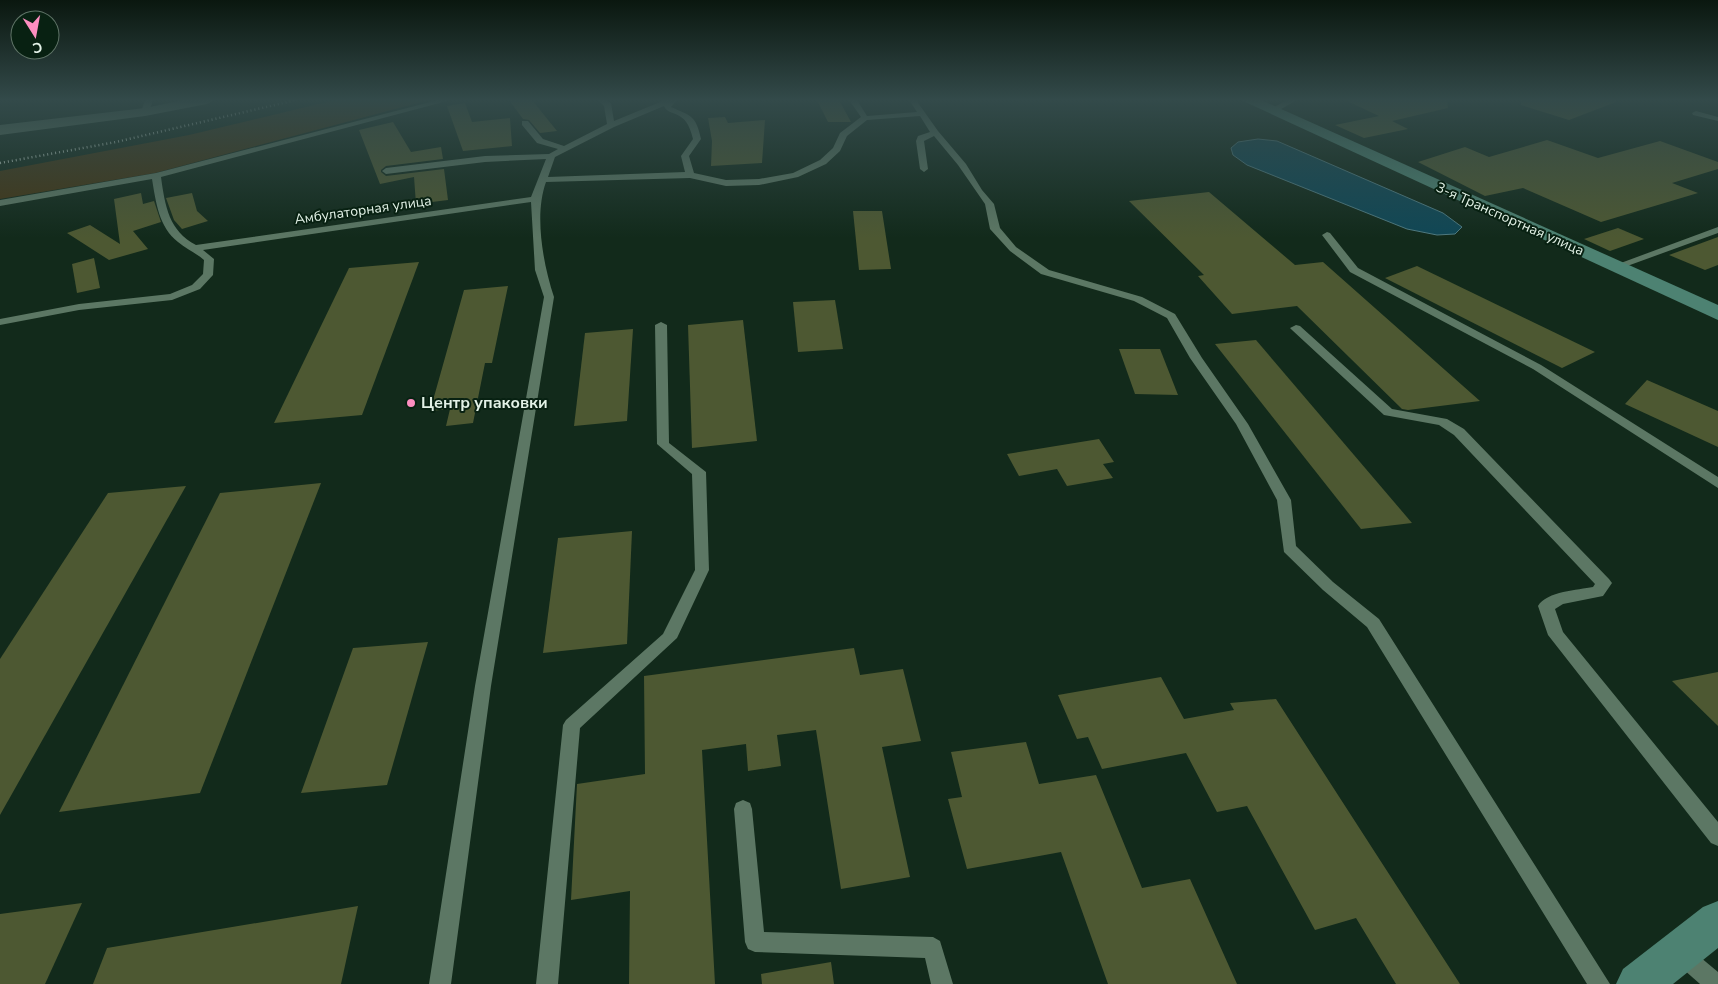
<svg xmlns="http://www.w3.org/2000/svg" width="1718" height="984" viewBox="0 0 1718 984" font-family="'Nunito Sans',sans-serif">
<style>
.green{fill:#433614}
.water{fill:#104755;stroke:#4f7a80}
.building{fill:#4d5832}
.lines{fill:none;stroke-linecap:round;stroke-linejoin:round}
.lane{fill:#5c7764;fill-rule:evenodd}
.street{fill:#5c7764;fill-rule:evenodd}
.secondary{fill:#4d8272;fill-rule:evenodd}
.rail{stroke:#becec3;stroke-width:2.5;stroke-dasharray:1 3;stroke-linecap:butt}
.poi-dot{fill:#fd8ec0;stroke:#082112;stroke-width:2}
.labels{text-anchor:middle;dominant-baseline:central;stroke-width:4;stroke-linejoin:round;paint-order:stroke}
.far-street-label{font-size:14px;fill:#e2f1e6;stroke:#082112}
.poi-label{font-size:16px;font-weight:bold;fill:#e2f1e6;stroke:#082112;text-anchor:start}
</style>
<rect width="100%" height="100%" fill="#122a1b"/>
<!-- green -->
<path class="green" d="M335,100H429L155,173L0,199V171L189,135Z"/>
<!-- water -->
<path class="water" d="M1258,139L1277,141L1443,213L1462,227L1455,234L1437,235L1407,229L1247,165L1233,155L1231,148L1238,142Z"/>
<!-- building -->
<g class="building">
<path d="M509,100H532L557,131L540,133L529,120L523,119Z"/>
<path d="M817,100H839L851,122H828Z"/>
<path d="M1345,100H1447L1448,108L1392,121L1408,129L1364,138L1335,125L1379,116Z"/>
<path d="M1521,100H1616V102L1569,120L1521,105Z"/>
<path d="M465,103L472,122L510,118L512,146L463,151L447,106Z"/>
<path d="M725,117L728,123L765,120L762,163L711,166L712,141L708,118Z"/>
<path d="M393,122L411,152L441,147L443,159L386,166L381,170V172L386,176L444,169L448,200L416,204L414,177L380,184L359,130Z"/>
<path d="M1547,140L1598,158L1660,141L1718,162V169L1672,183L1698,193L1601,222L1523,188L1485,196L1418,162L1465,147L1489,157Z"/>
<path d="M1209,192L1295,265L1323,262L1480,401L1408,410L1402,409L1297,306L1232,314L1198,276L1204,275L1129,201Z"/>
<path d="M141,193L143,204L154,201L161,222L133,231L148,249L109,260L67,233L90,225L120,244L114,199Z"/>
<path d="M192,193L197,211L208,221L182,229L174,220L166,198Z"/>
<path d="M853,211H882L891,269L859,270Z"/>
<path d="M1618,228L1644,239L1610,251L1584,239Z"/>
<path d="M1718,237V265L1705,270L1669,255Z"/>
<path d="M94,258L100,288L77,293L72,264Z"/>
<path d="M419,262L362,415L274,423L349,268Z"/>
<path d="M1417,266L1595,352L1562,368L1385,278Z"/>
<path d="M508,286L492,363H485L473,423L446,426L450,409L430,411L464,290Z"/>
<path d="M835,300L843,349L798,352L793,302Z"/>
<path d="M743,320L757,441L692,448L688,325Z"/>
<path d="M633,329L627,421L574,426L585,333Z"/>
<path d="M1256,340L1412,523L1361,529L1215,344Z"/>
<path d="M1119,349H1160L1178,395L1135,394Z"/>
<path d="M1647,380L1718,411V447L1625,404Z"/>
<path d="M1099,439L1114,462L1103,464L1113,478L1067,486L1057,469L1019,476L1007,454Z"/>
<path d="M321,483L200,793L59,812L220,493Z"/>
<path d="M186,486L0,815V659L108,493Z"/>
<path d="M632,531L627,644L543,653L558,538Z"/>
<path d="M428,642L387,785L301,793L353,648Z"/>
<path d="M854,648L860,675L903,669L921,741L882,747L910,877L841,889L816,730L777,735L781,766L748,771L746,744L702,750L715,984H629L630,891L571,900L577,784L645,774L644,676Z"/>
<path d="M1718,672V726L1672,681Z"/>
<path d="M1161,677L1184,719L1234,710L1230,703L1276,699L1460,984H1396L1356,918L1315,930L1247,806L1217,812L1186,753L1102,769L1088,737L1077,739L1058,695Z"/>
<path d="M1026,742L1039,784L1096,775L1142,888L1190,879L1237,984H1108L1061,852L967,869L948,799L962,797L951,752Z"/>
<path d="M82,903L45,984H0V914Z"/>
<path d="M358,906L341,984H93L107,948Z"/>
<path d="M831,962L834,984H762L761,974Z"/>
</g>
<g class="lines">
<!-- lane -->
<g class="lane">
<path d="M145,100H153L149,112L145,114L141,112Z"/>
<path d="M438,100H451L161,177C165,206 169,231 196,245L531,197L546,159L485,162L386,174L382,171L386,168L485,156L549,154L558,149L537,143L522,125V121H528L543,139L564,146L607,124L604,106L598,100H606L611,103L614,121L665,100H677L671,107C691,116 696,115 701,139L689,156L694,173L726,180L759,179L793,173L820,160L833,148L840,133L861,117L849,100H857L867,116L917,112L909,100H916L938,131L966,164L982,190L994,204L1000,228L1016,247L1049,270L1142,297L1175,314L1202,358L1248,424L1291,500L1296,546L1333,582L1379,619L1610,984H1587L1367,627L1323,590L1284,552L1277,500L1236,424L1190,358L1167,318L1134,301L1041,274L1010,251L990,229L985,204L958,165L934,136L924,141L928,169L924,172L920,169L916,141L918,136L930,132L920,116L867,120L847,136L840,151L826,164L798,177L759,185L726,186L690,178L546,182C534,215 543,264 554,297L491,686L451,984H429L475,686L544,297L535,270L531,202L203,250L214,259L213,275L200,289L172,300L79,310L0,325V319L79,304L170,294L192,285L203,274L204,260C196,253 186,249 178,242C159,227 156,203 152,179L0,206V200L156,173ZM664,106C669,118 686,107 693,139L681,156L685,172L548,177L555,157L614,127Z"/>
<path d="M1287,100H1297L1274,113L1267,111Z"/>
<path d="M1696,111L1718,117V121L1693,115L1692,113Z"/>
<path d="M1718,227V233L1619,269L1615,270L1610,267Z"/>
<path d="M1327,232L1330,233L1358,268L1541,365L1718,477V488L1533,369L1350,272L1322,235Z"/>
<path d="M661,322L667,325L669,443L706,472L709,570L677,638L580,728L558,984H536L563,725L566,720L663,634L695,570L692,474L657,444L655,325Z"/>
<path d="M1296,325L1300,326L1392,409L1447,419L1464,429L1609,579L1612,583L1603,596L1563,604L1555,609L1563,632L1718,822V846L1711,843L1548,635L1538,606C1547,591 1578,590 1593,587L1595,584L1454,435L1439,425L1384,415L1292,330L1290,328Z"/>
<path d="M743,800L750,803L752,809L764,932L933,937L940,941L953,984H931L925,958L755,952L748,949L745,942L734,809L736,803Z"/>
<path d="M1681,943L1688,947L1718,972V984H1700L1674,961L1670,954L1674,947Z"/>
</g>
<!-- street -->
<path class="street" d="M183,100H214L207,104L145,116L0,135V125L145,108Z"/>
<!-- secondary -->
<g class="secondary">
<path d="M1241,100H1261L1718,305V320Z"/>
<path d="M1718,901V948L1673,984H1616L1623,969L1703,907Z"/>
</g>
<!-- rail -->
<path class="rail" d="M0,163L116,142L296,100"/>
</g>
<!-- sky -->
<linearGradient id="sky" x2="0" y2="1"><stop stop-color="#0a170f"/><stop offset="0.42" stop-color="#334a4a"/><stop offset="1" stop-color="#334a4a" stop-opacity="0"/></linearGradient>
<rect width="1718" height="238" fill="url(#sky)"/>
<!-- markers -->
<circle class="poi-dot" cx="411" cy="403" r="5"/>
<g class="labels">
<!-- far-street labels -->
<g class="far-street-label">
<text transform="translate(363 210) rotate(-8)">Амбулаторная улица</text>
<text transform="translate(1510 219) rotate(24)">3-я Транспортная улица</text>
</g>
<!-- poi labels -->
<g class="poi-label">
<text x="421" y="403">Центр упаковки</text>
</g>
</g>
<!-- north arrow -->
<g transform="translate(35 35) rotate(169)"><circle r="24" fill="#082112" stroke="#5f7467"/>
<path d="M0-4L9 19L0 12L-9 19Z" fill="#fd8ec0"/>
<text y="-8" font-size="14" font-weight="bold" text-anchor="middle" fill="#e2f1e6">С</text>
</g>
</svg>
